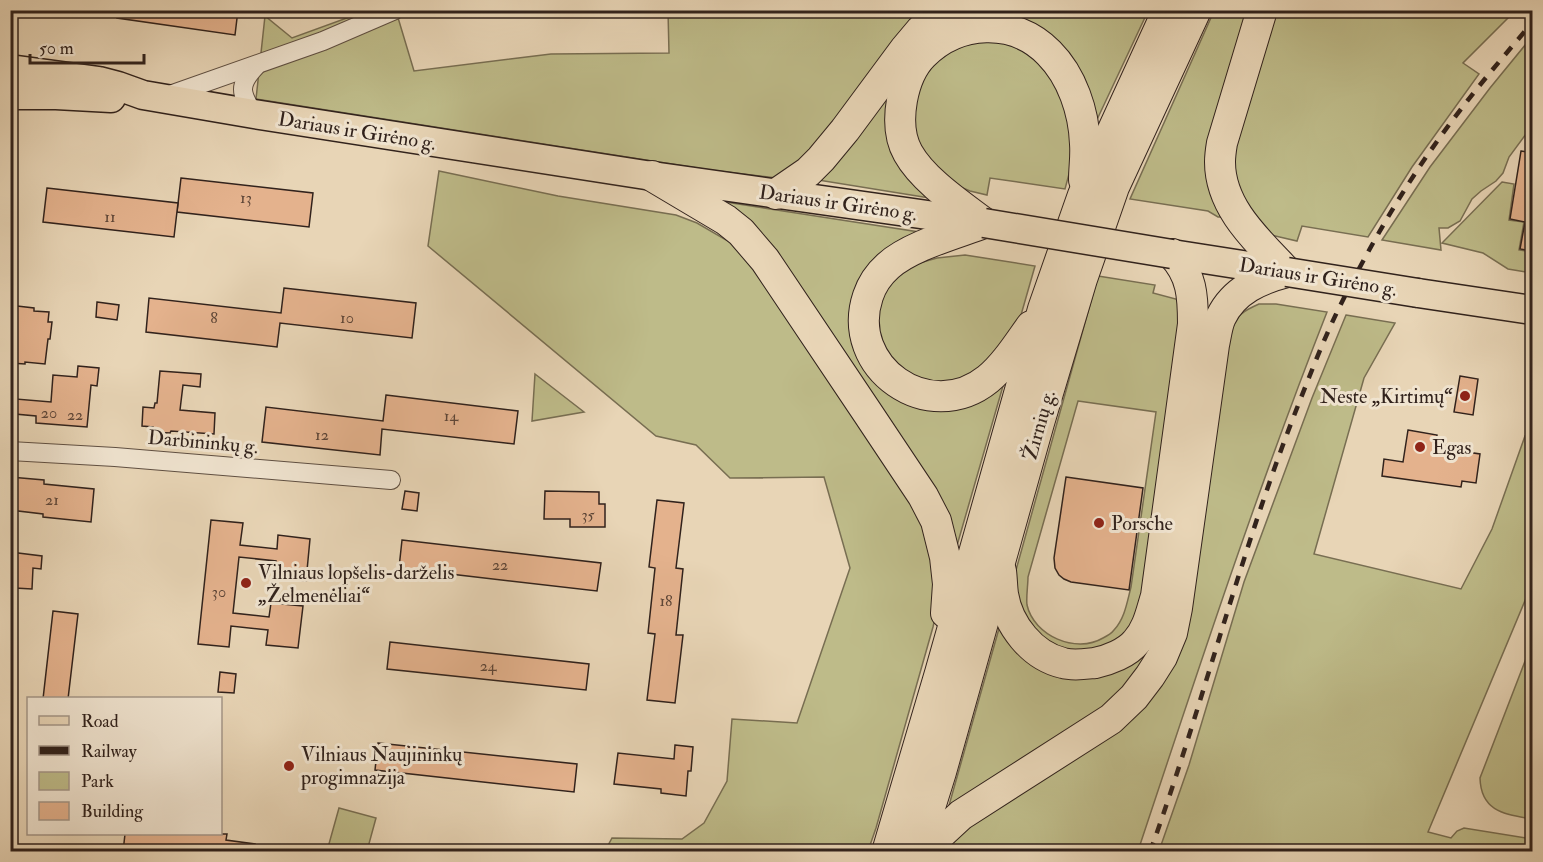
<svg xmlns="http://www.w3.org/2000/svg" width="1543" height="862" viewBox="0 0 1543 862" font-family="'IM FELL Double Pica',serif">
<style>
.green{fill:#bebb89;stroke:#786e52;stroke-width:1.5;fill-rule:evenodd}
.building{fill:#e4b28d;stroke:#31221c;stroke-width:1.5}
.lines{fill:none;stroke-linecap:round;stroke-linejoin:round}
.minor-casing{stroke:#5f4f42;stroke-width:20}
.primary-casing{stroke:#31221c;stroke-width:31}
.trunk-casing{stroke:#31221c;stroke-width:32}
.minor{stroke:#f0e4d0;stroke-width:18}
.primary{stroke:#e8d5b6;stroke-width:28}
.trunk{stroke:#e8d5b6;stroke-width:30}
.rail{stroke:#31221c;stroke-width:4.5;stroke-dasharray:10 10;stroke-linecap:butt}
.primary-bridge-casing{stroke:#31221c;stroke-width:31;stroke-linecap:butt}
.primary-bridge{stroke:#e8d5b6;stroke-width:28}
.poi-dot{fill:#8f2418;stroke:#f0e4d0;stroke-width:2}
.labels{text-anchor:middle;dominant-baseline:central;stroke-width:6;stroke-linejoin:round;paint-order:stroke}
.number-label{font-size:16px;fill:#5e4638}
.street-label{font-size:20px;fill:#31221c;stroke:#f0e4d0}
.poi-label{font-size:20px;fill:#31221c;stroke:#f0e4d0;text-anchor:start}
</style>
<rect width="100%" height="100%" fill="#e8d5b6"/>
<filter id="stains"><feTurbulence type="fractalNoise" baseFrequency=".00333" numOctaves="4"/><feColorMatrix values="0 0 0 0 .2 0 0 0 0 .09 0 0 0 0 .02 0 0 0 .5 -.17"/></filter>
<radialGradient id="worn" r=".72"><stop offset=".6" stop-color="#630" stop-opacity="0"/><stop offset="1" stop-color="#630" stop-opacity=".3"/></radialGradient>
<!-- green -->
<g class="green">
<path d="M366,11H396L414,71L551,54L669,53L668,11H929L822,145L777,178L710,170L256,99L265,16L292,38Z"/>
<path d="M955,11H1148L1094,126L1082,85L976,18L892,99L942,200L818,180Z"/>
<path d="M1214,11H1253L1226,217H1218L1208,211L1130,199Z"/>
<path d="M1271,11H1515L1463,63L1479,74L1412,167L1368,237L1302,226L1297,241L1267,234L1238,203L1229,170Z"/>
<path d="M987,37L1026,47L1066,98L1073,159L1065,189L990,178L987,195L970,191L946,181L922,157L912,122L919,79L949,46Z"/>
<path d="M1532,42V126L1509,157L1503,173L1496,181L1481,191L1472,199L1460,221L1448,228H1439L1441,250L1382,240L1430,167L1490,88L1526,44Z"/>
<path d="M439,171L558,196L676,215L697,223L728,241L740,251L753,267L913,507L924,527L940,596L933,627L876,828L868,851H605L612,838L682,839L704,823L727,781L732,719L797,723L850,568L824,477L730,478L696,445L656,436L428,246Z"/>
<path d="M1502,182L1514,184L1509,220L1524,222L1519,250L1532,252V273L1508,269L1483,253L1442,243Z"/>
<path d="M719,201L932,234L876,262L881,383L1005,379L956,549Z"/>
<path d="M965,255L1035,266L1021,315L1015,330L966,383L913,384L875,339L878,295L898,269L937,258Z"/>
<path d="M1098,276L1155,285L1153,293L1187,302L1140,616L1118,643L1070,655L1036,637L1014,598L1016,570ZM1078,401L1156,412L1131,587C1127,602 1125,618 1114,630C1111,634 1107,636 1103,638C1076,654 1034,636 1027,605C1026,597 1028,585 1028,577Z"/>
<path d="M1259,304H1276L1327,312C1257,490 1198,670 1138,851L940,852L959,830L1137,709L1229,331C1237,315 1243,311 1259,304Z"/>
<path d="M1346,315L1395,323L1364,378L1314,554L1461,589L1492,529L1525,436L1532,438V584L1428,832L1451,838L1457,831L1464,828L1532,839V851H1159L1189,765L1244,582L1312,398Z"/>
<path d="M535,374L584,412L532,421Z"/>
<path d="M1000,625L1027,660L1159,641L1113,703L946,816Z"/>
<path d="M1532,643V819C1505,814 1481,812 1480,778Z"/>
<path d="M339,808L376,818L367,851H327Z"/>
</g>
<!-- building -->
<g class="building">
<path d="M118,10H238L235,35L117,18Z"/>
<path d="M1521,151L1533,153V251L1520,249L1525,222L1510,219Z"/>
<path d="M181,178L313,193L309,227L177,212Z"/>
<path d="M47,188L178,203L174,237L43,222Z"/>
<path d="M284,288L416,303L412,338L280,323L277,347L146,332L149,298L281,313Z"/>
<path d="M97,302L119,305L117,320L96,317Z"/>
<path d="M17,306L34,308V311L49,312L48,322H52L50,339H48L45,364L25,362V364L10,363V311H17Z"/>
<path d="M78,366L99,368L97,386L91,385L87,427L36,423V416L15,414L16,399L51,402L53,375L77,377Z"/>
<path d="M160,371L201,374L200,387L183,385L180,410L215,413L214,434L171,431L170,433L152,432L153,427L142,426L143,407L154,408L155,403H157Z"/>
<path d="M1460,376L1478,379L1473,415L1454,412Z"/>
<path d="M386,395L518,411L514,444L382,429L380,455L262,442L266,407L383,421Z"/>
<path d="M1408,430L1437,435L1436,443L1467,447V452L1480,454L1476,483L1462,481L1461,487L1382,476L1384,459L1403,462Z"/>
<path d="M10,477L44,480V484L94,489L91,522L43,517V514L10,510Z"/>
<path d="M1066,477L1143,488L1129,590L1071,582L1064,579L1059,575L1055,568L1054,558Z"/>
<path d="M405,491L419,493L417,511L402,509Z"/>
<path d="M545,491L599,492V504H605V527H570V519H544Z"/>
<path d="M657,500L684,503L676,568L683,569L676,635H683L675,703L647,700L655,634L648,633L655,568L649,567Z"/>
<path d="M211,520L243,523L240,545L277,549L278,535L310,539L306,581L274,577L276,561L239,557L233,613L269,617L271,603L303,606L298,648L266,645L268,630L231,626L229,647L198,644Z"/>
<path d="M402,540L601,563L597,591L399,568Z"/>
<path d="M10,552L42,556L41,569L33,568L32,589L15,588L16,574L10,573Z"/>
<path d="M53,611L78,614L68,699H43Z"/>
<path d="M390,642L589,664L586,690L387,669Z"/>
<path d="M220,672L236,674L234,693L218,692Z"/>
<path d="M378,743L577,764L574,792L375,770Z"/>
<path d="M675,745L693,747L691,771H688L686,796L661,793V789L614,784L618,753L674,759Z"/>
<path d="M125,834H227L226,840L255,844L254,852H123Z"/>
</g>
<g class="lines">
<!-- minor casing -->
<g class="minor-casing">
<g id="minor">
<path d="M167,96L323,41L395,10"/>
<path d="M254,114C240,93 238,85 256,66"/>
<path d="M10,451L115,457L391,480"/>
</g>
</g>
<!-- primary casing -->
<g class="primary-casing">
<g id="primary">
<path d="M10,69L99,81L118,86L143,95L254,114L652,176L984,223"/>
<path d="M10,95H56L111,98"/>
<path d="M1172,254L1287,272"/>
<path d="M1418,293L1532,310"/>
</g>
</g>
<!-- trunk casing -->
<g class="trunk-casing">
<g id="trunk">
<path d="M652,176L726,220L741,232L765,260L867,412L923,496L936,521L945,557L948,584L946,613"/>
<path d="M776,194L808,172L821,159L845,130L905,49L921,30L943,10"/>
<path d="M984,223C959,204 923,180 908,153C899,137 899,117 902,100C905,84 911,67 923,55C958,20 1014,17 1049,53C1072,76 1084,112 1085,144C1086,156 1084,168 1084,180"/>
<path d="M984,223C955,234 910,246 888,266C879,274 872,284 868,296C844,367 929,427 988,379C1005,365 1018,344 1031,326"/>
<path d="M1001,571C1002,579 1002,587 1003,594C1008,625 1032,656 1063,663C1073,666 1085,664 1095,663C1109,660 1127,653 1136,642C1148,629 1151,612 1156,596L1193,324C1193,296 1192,275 1172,254"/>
<path d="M887,852L940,673L1043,309L1083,195L1168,10"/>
<path d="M916,852L941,772L1039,423L1082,279L1114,187L1196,10"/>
<path d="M921,852L961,815L1111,719L1134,697L1150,676L1162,657L1172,633L1177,608L1214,345C1216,336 1217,325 1221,317C1234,290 1260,279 1287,272C1258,241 1220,208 1220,162C1220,156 1221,149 1222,143L1262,10"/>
</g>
</g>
<!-- minor -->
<use href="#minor" class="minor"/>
<!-- primary -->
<use href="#primary" class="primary"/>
<!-- trunk -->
<use href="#trunk" class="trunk"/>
<!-- rail -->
<path class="rail" d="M1150,852C1203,705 1240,553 1297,408C1310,375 1323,341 1338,310C1365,255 1396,200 1431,150C1462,105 1497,64 1532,23"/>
<!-- primary-bridge casing -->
<g class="primary-bridge-casing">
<g id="primary-bridge">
<path d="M984,223L1172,254"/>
<path d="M1287,272L1418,293"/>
</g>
</g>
<!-- primary-bridge -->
<use href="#primary-bridge" class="primary-bridge"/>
</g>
<!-- markers -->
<g class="poi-dot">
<circle cx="1465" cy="396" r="6"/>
<circle cx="1420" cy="447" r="6"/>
<circle cx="1099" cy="523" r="6"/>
<circle cx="246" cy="583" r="6"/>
<circle cx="289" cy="766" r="6"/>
</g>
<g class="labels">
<!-- number labels -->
<g class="number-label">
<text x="246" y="198">13</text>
<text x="110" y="217">11</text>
<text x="214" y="318">8</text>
<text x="347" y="318">10</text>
<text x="49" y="413">20</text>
<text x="75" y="415">22</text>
<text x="451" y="416">14</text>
<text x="322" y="435">12</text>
<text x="52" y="500">21</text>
<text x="588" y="515">35</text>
<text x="500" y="565">22</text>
<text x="219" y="592">30</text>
<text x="666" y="601">18</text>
<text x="488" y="666">24</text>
</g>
<!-- street labels -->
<g class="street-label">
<text transform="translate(357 131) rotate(9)">Dariaus ir Girėno g.</text>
<text transform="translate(838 203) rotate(8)">Dariaus ir Girėno g.</text>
<text transform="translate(1318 277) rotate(9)">Dariaus ir Girėno g.</text>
<text transform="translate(1039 425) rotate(-74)">Žirnių g.</text>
<text transform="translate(203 442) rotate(5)">Darbininkų g.</text>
</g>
<!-- poi labels -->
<g class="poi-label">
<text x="1453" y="396" text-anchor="end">Neste „Kirtimų“</text>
<text x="1432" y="447">Egas</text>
<text x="1111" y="523">Porsche</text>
<text x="258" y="572">Vilniaus lopšelis-darželis<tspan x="258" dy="23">„Želmenėliai“</tspan></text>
<text x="301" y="754">Vilniaus Naujininkų<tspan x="301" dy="23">progimnazija</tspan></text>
</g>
</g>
<!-- margin -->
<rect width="1543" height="862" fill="none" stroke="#e8d5b6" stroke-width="36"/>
<rect x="12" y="12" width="1519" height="838" fill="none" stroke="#31221c" stroke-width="3"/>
<rect x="18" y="18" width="1507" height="826" fill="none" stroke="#31221c" stroke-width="1.5"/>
<!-- legend -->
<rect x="27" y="697" width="195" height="138" fill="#f0e4d0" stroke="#a49688" stroke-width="1.5"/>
<rect x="39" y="716" width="30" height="9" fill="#e8d5b6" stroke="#a49688" stroke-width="1.5"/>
<text x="81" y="727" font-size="18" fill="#31221c">Road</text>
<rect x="39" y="746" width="30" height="9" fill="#31221c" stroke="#a49688" stroke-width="1.5"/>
<text x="81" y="757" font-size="18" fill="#31221c">Railway</text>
<rect x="39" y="772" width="30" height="18" fill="#bebb89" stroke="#a49688" stroke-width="1.5"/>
<text x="81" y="787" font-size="18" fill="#31221c">Park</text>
<rect x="39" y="802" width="30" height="18" fill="#e4b28d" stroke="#a49688" stroke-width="1.5"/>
<text x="81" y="817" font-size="18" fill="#31221c">Building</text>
<!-- scale -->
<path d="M30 54v9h114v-9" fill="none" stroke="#31221c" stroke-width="3"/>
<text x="39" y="54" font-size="18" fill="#31221c" stroke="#f0e4d0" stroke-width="4.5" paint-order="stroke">50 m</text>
<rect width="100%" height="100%" filter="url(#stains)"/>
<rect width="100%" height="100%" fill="url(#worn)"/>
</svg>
